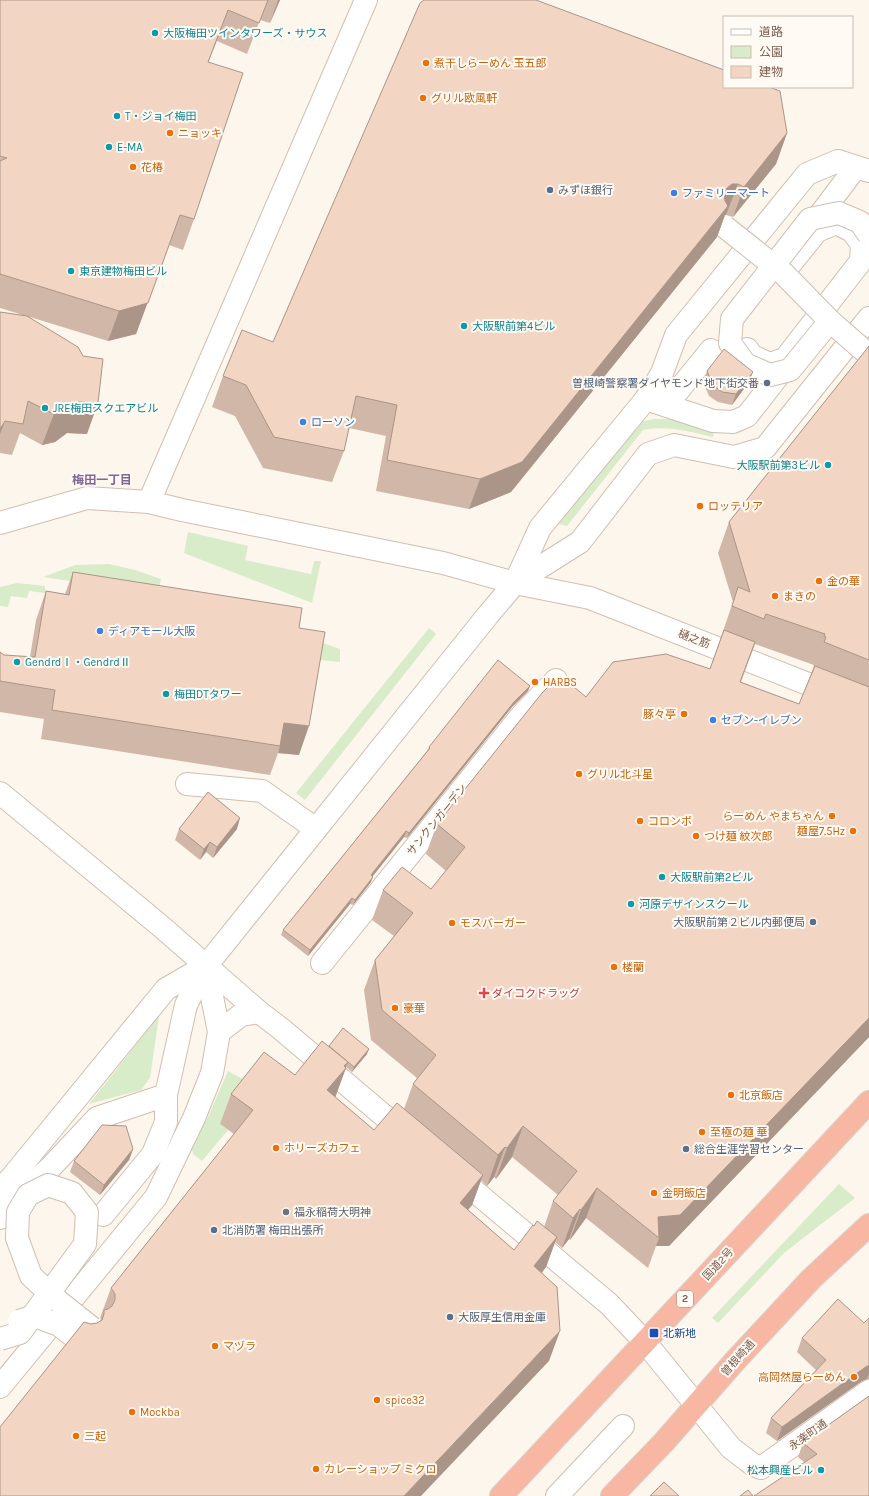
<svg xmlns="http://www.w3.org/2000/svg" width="869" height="1496" viewBox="0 0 869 1496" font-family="Karla,'Noto Sans JP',sans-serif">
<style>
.green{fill:#d8ecc9}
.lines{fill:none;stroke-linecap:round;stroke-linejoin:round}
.minor-casing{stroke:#d1beb0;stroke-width:24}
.highway-casing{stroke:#dad1cd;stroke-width:24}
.minor{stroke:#fff;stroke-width:22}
.highway{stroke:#f7b7a3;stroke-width:22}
.minor-bridge-casing{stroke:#d1beb0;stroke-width:24;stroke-linecap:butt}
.minor-bridge{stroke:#fff;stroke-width:22}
.wall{fill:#d1b7a8;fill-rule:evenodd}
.shaded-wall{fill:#aa9588}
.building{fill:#f3d5c3;stroke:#aa9588}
.culture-dot{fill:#0f9aa8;stroke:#fffaf3;stroke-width:1.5}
.food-dot{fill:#e8710a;stroke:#fffaf3;stroke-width:1.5}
.service-dot{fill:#5c6f8a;stroke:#fffaf3;stroke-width:1.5}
.shop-dot{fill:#3f7fe0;stroke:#fffaf3;stroke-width:1.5}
.health-dot{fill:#e0444e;stroke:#fffaf3;stroke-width:1.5}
.worship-dot{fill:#6b7280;stroke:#fffaf3;stroke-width:1.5}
.transit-dot{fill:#1a4fb4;stroke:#fffaf3;stroke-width:1.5}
.labels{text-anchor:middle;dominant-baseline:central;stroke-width:4;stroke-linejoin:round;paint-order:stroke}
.shield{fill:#fffaf3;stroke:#a28b7f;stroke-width:1}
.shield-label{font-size:10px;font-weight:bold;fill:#7a5c4d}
.culture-label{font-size:11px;fill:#0d838f;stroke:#fffaf3;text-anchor:start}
.food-label{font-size:11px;fill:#c56008;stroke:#fffaf3;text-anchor:start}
.service-label{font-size:11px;fill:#4e5e75;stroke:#fffaf3;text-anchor:start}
.shop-label{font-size:11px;fill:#366cbe;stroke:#fffaf3;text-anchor:start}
.street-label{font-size:11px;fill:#7a5c4d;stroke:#fffaf3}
.health-label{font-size:11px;fill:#be3a42;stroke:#fffaf3;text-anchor:start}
.worship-label{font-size:11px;fill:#5b616d;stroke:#fffaf3;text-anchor:start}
.transit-label{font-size:11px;fill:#164399;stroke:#fffaf3;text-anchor:start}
.neighbourhood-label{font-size:12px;font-weight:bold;fill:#846695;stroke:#fffaf3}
</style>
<rect width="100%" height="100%" fill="#fdf6ec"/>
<!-- green -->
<g class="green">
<path d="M654,419H669L714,429L713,437C689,432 668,425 643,430L567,526L559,524L639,422Z"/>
<path d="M188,532L248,546L245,560L311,574L314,561H321L312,603L184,553Z"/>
<path d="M109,564L135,570L161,579L158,594L43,577L75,565Z"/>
<path d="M17,583L45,586V593L29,591L27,598L11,596L8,607L0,606V587Z"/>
<path d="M429,628L436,634L305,800L296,793Z"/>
<path d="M306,637L340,649V662L319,660Z"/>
<path d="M159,1016L150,1078L141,1090L89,1104Z"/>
<path d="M228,1071L252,1084L220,1124L228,1130L202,1161L193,1154L191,1145L209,1115Z"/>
<path d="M839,1184L855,1198L784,1253L718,1323L712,1318Z"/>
</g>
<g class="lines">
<!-- minor casing -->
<g class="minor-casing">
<g id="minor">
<path d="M810,228L856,167"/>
<path d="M747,349L752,356L770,364L785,359L861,261L862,244L852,231L836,223L817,231L783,273"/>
<path d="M646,399L713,421L733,422L747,416L789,362"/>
<path d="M646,399L677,392L711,350"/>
<path d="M149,502L366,0"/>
<path d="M0,523L87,498L149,502L182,510L443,563L515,583L590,598L869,708"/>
<path d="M515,583L580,542L648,454L674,445L734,457L765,448L869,318"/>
<path d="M187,784L262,791L316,829"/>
<path d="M0,793L163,928L259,1012L280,1028L408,1136"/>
<path d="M322,963L522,715L556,680"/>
<path d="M219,1032L241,1015L259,1012"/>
<path d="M453,1173L609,1304L645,1342L731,1448L752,1464L761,1468L869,1391"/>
<path d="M0,1190L12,1177L166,989L206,966"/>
<path d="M103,1215L153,1154L166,1122V1095"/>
<path d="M0,1218L16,1199L50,1168L97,1118L166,1095L186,1005L206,966L488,615L515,583L540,528L646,399L662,373L676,335L807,174L838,161L869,171"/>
<path d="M0,1387L156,1197L194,1118L212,1073L219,1032L206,966"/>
<path d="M557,1496L623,1426"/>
</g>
</g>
<!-- highway casing -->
<g class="highway-casing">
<g id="highway">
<path d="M501,1496L869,1102"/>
<path d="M612,1496L664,1442L734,1362L811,1279L869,1225"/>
</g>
</g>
<!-- minor -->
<use href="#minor" class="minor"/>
<!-- highway -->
<use href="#highway" class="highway"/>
<!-- minor-bridge casing -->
<g class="minor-bridge-casing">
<g id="minor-bridge">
<path d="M725,227L783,273L830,321L869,355"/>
<path d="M830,321L790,370L770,375L745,364L730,343L732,319L810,219L839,213L860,222L869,235"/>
<path d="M19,1321L35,1316L59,1325L81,1342"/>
<path d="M0,1339L20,1333L85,1244L87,1212L72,1193L48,1185L28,1195L18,1212L17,1238L31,1276L58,1301L92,1328"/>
</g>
</g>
<!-- minor-bridge -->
<use href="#minor-bridge" class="minor-bridge"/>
</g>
<!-- wall -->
<g class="wall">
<path d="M0,0H280L270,23L260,20L247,54L217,41L208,63L194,219L183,250L169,245L136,334L108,341L30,317L87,434L67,433L55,442L42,445L20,433L12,455L0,453V312L23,315L0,308Z"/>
<path d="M787,133L776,164L733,217L726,215H725L717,237L511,492L469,509L376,491L386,436L349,428L344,451L332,482L263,468L235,416L212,407L223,376L273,342Z"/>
<path d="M869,346V1037L669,1246H656L648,1268L586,1218L570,1240L569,1239L562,1248L555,1242L546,1267L542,1273L549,1361L91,1324L97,1323L100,1321L101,1319L100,1318L111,1288L234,1134L220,1124L231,1094L295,1075L329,1046L367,1054L352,1072L346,1067L335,1097L374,1130L404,1109L413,1084L417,1078L371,1040L364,990L375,960L394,936L372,920L383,890L431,889L446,871L426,854L437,824L586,697L710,669L733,602L718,553L729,522ZM755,644L814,665L813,666H814L799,704L741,682ZM512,1157L558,1195L553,1201L544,1227L514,1250L468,1210L472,1205L481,1180L487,1186L494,1177L496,1179Z"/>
<path d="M707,371L749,382L732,405L718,402L709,396L703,382Z"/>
<path d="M73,572L299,628V755L278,753L270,775L41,739L44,719L0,712V652L4,655L30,657L36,620L46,591L65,594Z"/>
<path d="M530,686L528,691L512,707L407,838L404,837L372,876L371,882L353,905L350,904L308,956L281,935L283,930L427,751L429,747Z"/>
<path d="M179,829H237L213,858L206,852L200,860L175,840Z"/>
<path d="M133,1149L129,1160L100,1195L70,1172L74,1161Z"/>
<path d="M869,1318V1379H867L862,1381L777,1441L766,1433L771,1418L816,1370L797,1352L802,1338L864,1323Z"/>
<path d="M869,1396V1496L804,1462L798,1457L803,1443Z"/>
</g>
<!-- shaded-wall -->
<g class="shaded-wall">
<path d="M278,0H280L270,23Z"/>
<path d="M787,133L776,164L733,217L744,187Z"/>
<path d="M732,184H738L726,215H725L717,237L511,492L469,509L480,479L724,195L727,188Z"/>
<path d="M180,215L136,334L108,341L119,311Z"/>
<path d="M753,372L749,382L732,405L736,394Z"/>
<path d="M79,402L98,403L87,434L67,433L55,442L42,445L54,414Z"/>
<path d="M5,421L0,434V429Z"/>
<path d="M530,686L528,691L512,707L407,838L409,833L514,702Z"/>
<path d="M284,723L309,726L299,755L278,753L280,746Z"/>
<path d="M240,818L237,829L213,858L217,847Z"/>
<path d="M406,831L404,837L369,881L371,875Z"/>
<path d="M210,842L206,852L200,860L204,849Z"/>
<path d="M373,877L371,882L353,905L355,900Z"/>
<path d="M352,898L350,904L308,956L310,950Z"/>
<path d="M869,1018V1037L669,1246H656L659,1238L658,1217Z"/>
<path d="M369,1049L367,1054L352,1072L354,1067Z"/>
<path d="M348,1062L345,1069L346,1068L335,1098L327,1090Z"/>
<path d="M523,1126L512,1157L496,1179L507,1148Z"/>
<path d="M505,1147L494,1177L487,1186L498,1155Z"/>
<path d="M133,1149L129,1160L100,1195L104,1185Z"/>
<path d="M483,1175L472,1205L449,1233L460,1203Z"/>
<path d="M597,1188L586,1218L570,1240L581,1210Z"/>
<path d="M580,1209L569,1239L562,1248L573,1218Z"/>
<path d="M557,1237L546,1267L523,1296L534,1266Z"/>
<path d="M560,1331L549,1361L421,1496H404Z"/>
<path d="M867,1366H869V1374L867,1379L862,1381L777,1441L782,1427Z"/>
</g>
<!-- building -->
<g class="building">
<path d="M0,0H268L259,23L228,10L208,62L243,73L194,219L180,215L148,303L119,311L0,274V161L7,158L0,156Z"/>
<path d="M424,0H536L724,70V87H769L780,91L787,133L744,187L738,184H732L727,188L724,195L725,201L728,206L522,462L480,479L387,460L397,405L356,396L344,451L274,437L246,385L223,376L242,330L273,342L420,3Z"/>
<path d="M0,312L27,316L78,347L83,356L103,359L98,403L79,402L66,411L54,414L28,401L23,424L5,421L0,429Z"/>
<path d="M869,346V660L824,642L826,637L824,636L825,634L766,614L764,619L732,606L738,587L750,592L729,522Z"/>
<path d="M724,349L753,372L736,394L722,392L713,385L707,371Z"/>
<path d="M73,572L302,608L299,628L325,632L309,726L284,723L280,746L52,710L55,690L0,681V652L4,655L35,657L46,591L69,595Z"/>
<path d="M724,630L755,642L740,682L799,704L815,666L869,687V1018L680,1215L658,1217L659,1238L597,1188L581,1210L580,1209L573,1218L553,1201L577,1171L523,1126L507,1148L505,1147L498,1155L413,1084L436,1055L382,1010L375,960L413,913L383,890L402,867L431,889L465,847L437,824L542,693L559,676L561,678L562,677L586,697L613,662L666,654L710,669Z"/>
<path d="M498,660L530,686L514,702L409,833L406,831L371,875L373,877L355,900L352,898L310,950L283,930L430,748L429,747Z"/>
<path d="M208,792L240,818L217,847L210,842L204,849L179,829Z"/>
<path d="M343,1028L369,1049L354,1067L329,1046Z"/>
<path d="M322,1041L348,1062L344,1066L346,1068L327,1090L374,1130L397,1103L483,1175L460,1203L514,1250L533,1225L534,1226L537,1221L557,1237L534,1266L557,1287L560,1331L404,1496H0V1427L84,1322L91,1324L97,1323L102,1320L104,1314V1310L108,1309L112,1306L115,1300V1294L111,1288L253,1110L231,1094L264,1052L295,1075Z"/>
<path d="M102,1125L126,1126L133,1149L104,1185L74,1161Z"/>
<path d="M838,1299L864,1323L869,1318V1366H867L782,1427L771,1418L826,1360L802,1338Z"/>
<path d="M869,1396V1496H754L817,1454L803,1443Z"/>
<path d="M664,1482L679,1496H650Z"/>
<path d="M748,1490L753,1496H740Z"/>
</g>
<!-- markers -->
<g class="culture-dot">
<circle cx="155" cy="33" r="4"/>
<circle cx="117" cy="116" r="4"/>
<circle cx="109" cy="147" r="4"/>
<circle cx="71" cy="271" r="4"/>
<circle cx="464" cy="326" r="4"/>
<circle cx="45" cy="408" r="4"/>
<circle cx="828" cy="465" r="4"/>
<circle cx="17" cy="662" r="4"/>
<circle cx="166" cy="694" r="4"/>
<circle cx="662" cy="877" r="4"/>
<circle cx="631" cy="904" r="4"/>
<circle cx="821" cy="1470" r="4"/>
</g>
<g class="food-dot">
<circle cx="426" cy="63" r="4"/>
<circle cx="423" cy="98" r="4"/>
<circle cx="170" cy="133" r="4"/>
<circle cx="133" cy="167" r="4"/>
<circle cx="700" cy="506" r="4"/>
<circle cx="819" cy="581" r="4"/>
<circle cx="775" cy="596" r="4"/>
<circle cx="535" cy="682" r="4"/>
<circle cx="684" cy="714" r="4"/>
<circle cx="579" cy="774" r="4"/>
<circle cx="832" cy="816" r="4"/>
<circle cx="640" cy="821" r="4"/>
<circle cx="853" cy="831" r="4"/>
<circle cx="696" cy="836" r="4"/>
<circle cx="452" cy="923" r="4"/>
<circle cx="614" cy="967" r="4"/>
<circle cx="395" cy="1008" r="4"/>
<circle cx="731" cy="1095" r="4"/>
<circle cx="702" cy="1132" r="4"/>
<circle cx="276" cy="1148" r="4"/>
<circle cx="654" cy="1193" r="4"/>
<circle cx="215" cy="1346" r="4"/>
<circle cx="854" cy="1377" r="4"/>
<circle cx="377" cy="1400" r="4"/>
<circle cx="132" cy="1412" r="4"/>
<circle cx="76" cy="1436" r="4"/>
<circle cx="316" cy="1469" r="4"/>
</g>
<g class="service-dot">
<circle cx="550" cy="190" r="4"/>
<circle cx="767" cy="383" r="4"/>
<circle cx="813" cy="922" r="4"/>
<circle cx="686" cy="1149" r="4"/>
<circle cx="214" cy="1230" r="4"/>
<circle cx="450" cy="1317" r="4"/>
</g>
<g class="shop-dot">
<circle cx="674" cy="193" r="4"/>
<circle cx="303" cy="422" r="4"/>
<circle cx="100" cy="631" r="4"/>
<circle cx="713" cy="720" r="4"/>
</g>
<path class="health-dot" d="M482 987h4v4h4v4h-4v4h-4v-4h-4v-4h4z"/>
<circle class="worship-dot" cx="286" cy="1212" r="4"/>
<rect class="transit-dot" x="649" y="1328" width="10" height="10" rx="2"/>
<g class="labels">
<!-- shield labels -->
<rect class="shield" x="677" y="1291" width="16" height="16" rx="3"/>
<g class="shield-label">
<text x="685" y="1299">2</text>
</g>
<!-- culture labels -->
<g class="culture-label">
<text x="163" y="33">大阪梅田ツインタワーズ・サウス</text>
<text x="125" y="116">T・ジョイ梅田</text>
<text x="117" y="147">E-MA</text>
<text x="79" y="271">東京建物梅田ビル</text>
<text x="472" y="326">大阪駅前第4ビル</text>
<text x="53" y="408">JRE梅田スクエアビル</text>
<text x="820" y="465" text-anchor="end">大阪駅前第3ビル</text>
<text x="25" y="662">GendrdⅠ・GendrdⅡ</text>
<text x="174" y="694">梅田DTタワー</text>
<text x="670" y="877">大阪駅前第2ビル</text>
<text x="639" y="904">河原デザインスクール</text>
<text x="813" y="1470" text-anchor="end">松本興産ビル</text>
</g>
<!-- food labels -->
<g class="food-label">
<text x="434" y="63">煮干しらーめん 玉五郎</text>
<text x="431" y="98">グリル欧風軒</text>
<text x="178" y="133">ニョッキ</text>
<text x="141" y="167">花椿</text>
<text x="708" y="506">ロッテリア</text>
<text x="827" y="581">金の華</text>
<text x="783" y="596">まきの</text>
<text x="543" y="682">HARBS</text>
<text x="676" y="714" text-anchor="end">豚々亭</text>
<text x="587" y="774">グリル北斗星</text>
<text x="824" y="816" text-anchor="end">らーめん やまちゃん</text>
<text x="648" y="821">コロンボ</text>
<text x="845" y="831" text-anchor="end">麺屋7.5Hz</text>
<text x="704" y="836">つけ麺 紋次郎</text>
<text x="460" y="923">モスバーガー</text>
<text x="622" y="967">楼蘭</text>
<text x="403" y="1008">豪華</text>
<text x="739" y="1095">北京飯店</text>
<text x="710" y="1132">至極の麺 華</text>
<text x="284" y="1148">ホリーズカフェ</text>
<text x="662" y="1193">金明飯店</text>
<text x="223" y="1346">マヅラ</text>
<text x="846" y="1377" text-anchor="end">高岡然屋らーめん</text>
<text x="385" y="1400">spice32</text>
<text x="140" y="1412">Mockba</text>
<text x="84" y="1436">三起</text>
<text x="324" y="1469">カレーショップ ミクロ</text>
</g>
<!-- service labels -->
<g class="service-label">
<text x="558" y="190">みずほ銀行</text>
<text x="759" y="383" text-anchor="end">曽根崎警察署ダイヤモンド地下街交番</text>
<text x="805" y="922" text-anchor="end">大阪駅前第２ビル内郵便局</text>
<text x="694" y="1149">総合生涯学習センター</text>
<text x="222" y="1230">北消防署 梅田出張所</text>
<text x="458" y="1317">大阪厚生信用金庫</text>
</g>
<!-- shop labels -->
<g class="shop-label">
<text x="682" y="193">ファミリーマート</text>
<text x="311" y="422">ローソン</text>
<text x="108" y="631">ディアモール大阪</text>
<text x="721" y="720">セブン-イレブン</text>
</g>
<!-- street labels -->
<g class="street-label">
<text transform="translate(694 639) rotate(21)">樋之筋</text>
<text transform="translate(437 820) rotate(-51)">サンクンガーデン</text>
<text transform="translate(718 1264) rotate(-47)">国道2号</text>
<text transform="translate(738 1358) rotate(-48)">曽根崎通</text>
<text transform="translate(808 1435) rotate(-35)">永楽町通</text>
</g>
<!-- health labels -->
<g class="health-label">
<text x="492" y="993">ダイコクドラッグ</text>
</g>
<!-- worship labels -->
<g class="worship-label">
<text x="294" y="1212">福永稲荷大明神</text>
</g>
<!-- transit labels -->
<g class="transit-label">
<text x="663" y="1333">北新地</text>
</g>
<!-- neighbourhood labels -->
<g class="neighbourhood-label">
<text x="102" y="480">梅田一丁目</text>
</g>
</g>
<!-- legend -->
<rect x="723" y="16" width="130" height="72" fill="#fffaf3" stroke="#cabbb1"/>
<rect x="731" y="29" width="20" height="6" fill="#ffffff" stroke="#cabbb1"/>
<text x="759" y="36" font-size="12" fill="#7a5c4d">道路</text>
<rect x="731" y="46" width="20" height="12" fill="#d8ecc9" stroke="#cabbb1"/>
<text x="759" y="56" font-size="12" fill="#7a5c4d">公園</text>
<rect x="731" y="66" width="20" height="12" fill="#f3d5c3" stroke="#cabbb1"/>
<text x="759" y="76" font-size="12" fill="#7a5c4d">建物</text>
</svg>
